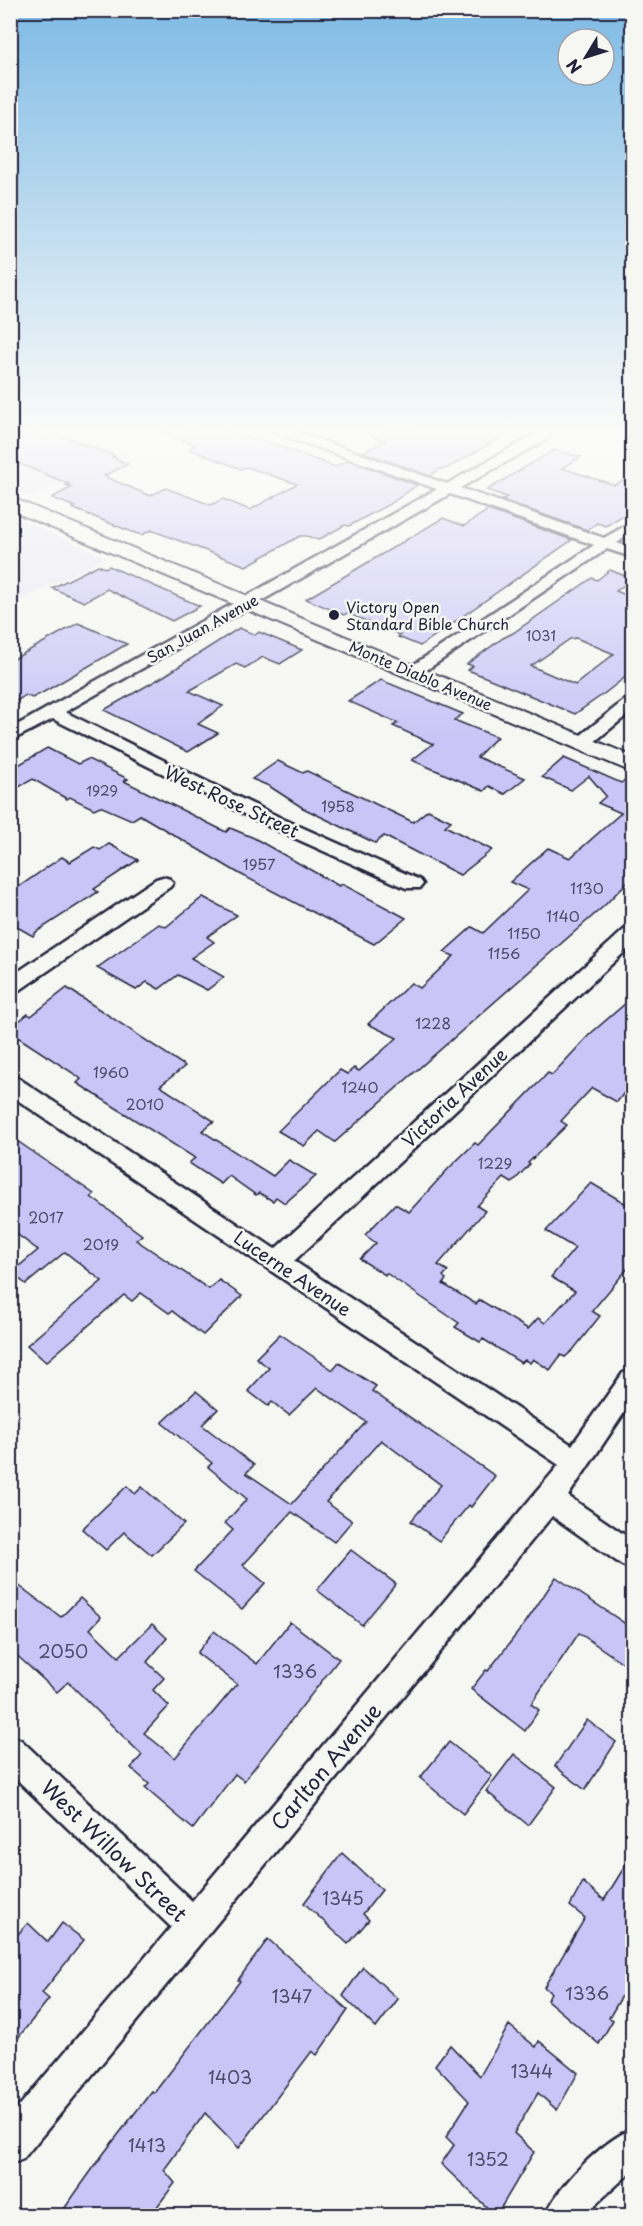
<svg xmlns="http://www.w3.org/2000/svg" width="643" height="2226" viewBox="0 0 643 2226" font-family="'Playpen Sans',sans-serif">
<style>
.built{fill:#e9e7f4}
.building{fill:#cbc5f7;stroke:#22223b;stroke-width:1.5;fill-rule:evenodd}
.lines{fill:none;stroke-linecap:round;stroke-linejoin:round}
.street-casing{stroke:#22223b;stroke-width:5}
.secondary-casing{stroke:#22223b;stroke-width:4}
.street{fill:#f6f6f2;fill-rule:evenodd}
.secondary{fill:#f6f6f2;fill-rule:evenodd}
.poi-dot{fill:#22223b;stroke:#f6f6f2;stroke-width:2}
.labels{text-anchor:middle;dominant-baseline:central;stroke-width:5;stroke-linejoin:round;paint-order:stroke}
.far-number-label{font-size:14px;fill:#4c4b6a}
.far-poi-label{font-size:15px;fill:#22223b;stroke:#f6f6f2;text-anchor:start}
.far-street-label{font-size:15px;fill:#22223b;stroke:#f6f6f2}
.number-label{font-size:15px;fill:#4c4b6a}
.street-label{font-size:18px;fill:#22223b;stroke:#f6f6f2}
.near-number-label{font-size:18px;fill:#4c4b6a}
.near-street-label{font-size:21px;fill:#22223b;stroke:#f6f6f2}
</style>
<rect width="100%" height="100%" fill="#f6f6f2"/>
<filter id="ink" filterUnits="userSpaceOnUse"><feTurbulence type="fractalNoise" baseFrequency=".0167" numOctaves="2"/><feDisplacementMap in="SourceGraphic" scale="12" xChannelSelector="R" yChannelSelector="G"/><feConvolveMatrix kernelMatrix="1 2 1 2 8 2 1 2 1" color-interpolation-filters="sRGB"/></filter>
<g filter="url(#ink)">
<!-- built -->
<g class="built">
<path d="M10,430H63L129,455L33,498L11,489Z"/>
<path d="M11,516L106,557L11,605Z"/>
</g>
<!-- building -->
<g class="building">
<path d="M42,430H47L115,456L112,457L128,464L104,476L150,496L166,488L211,505L223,499L250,510L297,484L247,467L241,469L189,449L195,445L158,430H224L257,441L260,439L335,467L348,460L417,485L393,502L349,526L345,525L318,540L307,536H300L246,566L151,530L142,535L132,532L72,508L75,507L52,498L72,487L66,485L69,484L10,460V443Z"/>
<path d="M363,430H514L446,469H440L430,476L363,452L386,441L363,432Z"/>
<path d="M554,450L581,457L562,468L614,485L633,475V509L606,526L597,523L587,530L502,500L507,497L487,490Z"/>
<path d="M488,510L572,540L420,646L398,637L400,635L347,613L344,615L306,599L443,518L464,526Z"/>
<path d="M98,565L105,568L109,566L200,606L172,621L107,589L84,602L52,588Z"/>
<path d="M610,570L633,579L616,591L633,598V671L605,693L575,714L468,670L473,666L467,664L503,638L513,633L592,578L597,580ZM576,638L614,654L575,685L531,666L570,639Z"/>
<path d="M78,623L127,644L42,693L32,698L26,695L10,705V661Z"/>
<path d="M239,628L255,635L259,632L302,650L280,664L263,657L245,668L236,664L189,691L223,706L198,724L218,733L188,752L104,710L164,676Z"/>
<path d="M381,680L463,714L454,720L497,737L477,757L525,778L505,794L489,786L484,791L412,760L433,744L393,726L398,723L348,701Z"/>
<path d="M47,748L78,764L88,759L128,779L124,781L226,832L230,828L254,838L339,886L342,884L406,918L374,944L240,874L140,815L132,820L100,806L94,809L70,797L67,799L33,779L10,792V770Z"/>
<path d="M564,758L621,783L633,774V876L604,906L335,1142L319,1131L304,1146L278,1131L340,1070L347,1074L354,1068L359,1071L397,1038L368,1024L411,983L420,988L454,956L444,952L472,927L483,933L528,890L510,882L548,848L570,858L621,813L598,803L606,796L589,776L571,790L542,777Z"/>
<path d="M278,761L303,773L307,771L413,822L428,810L451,821L445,826L492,850L460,875L384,836L375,843L303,808L269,786L252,779Z"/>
<path d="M109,844L138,860L94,889L98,892L36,932L33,936L10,923V893L62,857L70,862L94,847L100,850Z"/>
<path d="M203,897L237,915L207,937L214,942L191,958L224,977L207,990L178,975L159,989L147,982L136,990L97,968L159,924L166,927Z"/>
<path d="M67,988L185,1066L160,1086L214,1121L202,1131L273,1176L289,1160L316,1176L285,1203L276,1197L273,1201L259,1193L256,1195L229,1176L221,1184L189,1163L195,1158L77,1083L81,1079L76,1075L10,1032V1028L28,1014L31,1016Z"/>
<path d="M633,997V1097L624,1093L617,1102L592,1088L561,1121L567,1125L528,1163L530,1164L512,1183L504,1178L477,1206L485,1211L438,1265L448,1271L443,1276L446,1279L443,1284L476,1304L480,1300L528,1329L538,1318L545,1323L575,1291L551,1277L575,1248L546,1231L591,1183L633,1208V1262L592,1311L600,1316L573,1350L565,1357L561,1355L550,1370L533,1359L530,1363L525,1360L521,1363L483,1339L480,1342L455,1327L459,1323L386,1273L385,1275L360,1259L376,1243L365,1235L395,1204L409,1212L449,1168L475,1143L478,1145L548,1073L552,1075L590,1034Z"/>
<path d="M10,1136L94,1194L91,1197L142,1235L136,1240L209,1289L219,1280L242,1296L203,1335L172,1311L169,1313L141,1293L132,1301L124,1295L46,1362L27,1345L102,1281L65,1252L26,1284L11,1273L38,1250L10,1229Z"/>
<path d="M280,1334L333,1370L339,1363L376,1386L372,1391L495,1476L471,1507L469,1505L439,1541L411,1521L441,1485L381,1440L326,1502L352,1521L334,1542L292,1512L243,1565L265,1583L242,1609L194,1571L233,1530L225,1523L247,1499L208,1467L212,1463L162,1423L196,1391L218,1409L202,1425L254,1465L246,1473L292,1504L366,1422L317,1388L289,1415L272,1402L268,1406L248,1391L269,1368L256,1358Z"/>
<path d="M127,1486L135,1494L142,1487L184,1524L152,1555L124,1532L106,1550L82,1529Z"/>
<path d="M351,1550L396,1584L362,1625L317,1590Z"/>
<path d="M556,1577L633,1629V1670L579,1633L531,1704L539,1710L525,1731L471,1689L486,1670L488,1671L526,1622Z"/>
<path d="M10,1579L61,1617L80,1598L101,1617L90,1629L119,1657L152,1624L167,1638L147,1662L164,1678L153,1690L169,1706L144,1733L175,1758L237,1684L197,1653L214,1631L257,1664L290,1622L339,1659L244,1781L235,1774L193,1829L145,1788L149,1784L131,1768L142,1755L68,1682L57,1692L10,1649Z"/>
<path d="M587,1720L616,1742L585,1790L555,1766Z"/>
<path d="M449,1742L492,1776L463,1814L420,1778Z"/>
<path d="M514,1754L556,1787L528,1825L486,1791Z"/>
<path d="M342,1853L382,1890L363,1914L369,1920L348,1944L304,1903Z"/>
<path d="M633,1853V1977L609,2018L613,2020L599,2044L547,2000L551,1993L544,1987L585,1918L570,1906L583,1882L604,1900Z"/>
<path d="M28,1923L48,1942L62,1923L84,1940L42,1993L49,1999L10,2048V1943Z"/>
<path d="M268,1939L348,2010L317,2055L312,2051L239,2148L205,2113L164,2170L175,2183L150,2216H59L104,2153L152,2091L154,2093L240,1981L238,1980Z"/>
<path d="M363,1967L398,1999L376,2028L343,1996Z"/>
<path d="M509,2025L536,2047L539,2041L578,2073L557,2110L538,2093L514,2133L534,2152L496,2216L441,2164L454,2145L446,2137L469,2101L435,2065L450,2045L480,2076Z"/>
</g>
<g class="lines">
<!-- street casing -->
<g class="street-casing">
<g id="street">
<path d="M275,430H292L447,484L537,433L540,430H552L547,439L460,488L604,538L632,522V532L617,543L632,548V557L607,549L419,675L413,677L405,672L407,669L594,545L450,494L65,712L283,819L420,880L423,884L420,888H406L270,827L53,719L10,741V729L437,489L276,433Z"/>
<path d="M632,698V711L588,747H576L573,743L576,739L626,699Z"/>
<path d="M163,877L170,879L173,883L170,887L17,992L10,994V977L156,879Z"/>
<path d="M632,928V945L294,1261L572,1445L623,1373L632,1370V1401L568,1496L632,1540V1569L622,1565L552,1516L23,2159L10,2164V2117L171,1927L10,1773V1735L21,1740L192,1901L559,1465L10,1095V1076L18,1078L275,1249L625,929Z"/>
<path d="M632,2129V2171L597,2203L588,2216H545C558,2186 602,2141 632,2129Z"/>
</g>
</g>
<!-- secondary casing -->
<g class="secondary-casing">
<path id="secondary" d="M10,497L632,756V772L10,510Z"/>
</g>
<!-- street -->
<use href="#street" class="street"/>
<!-- secondary -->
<use href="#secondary" class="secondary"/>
</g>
</g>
<!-- sky -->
<linearGradient id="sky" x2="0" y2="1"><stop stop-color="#7ebae5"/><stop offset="0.58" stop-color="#fbfbf9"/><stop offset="1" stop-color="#fbfbf9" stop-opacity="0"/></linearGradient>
<rect width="643" height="741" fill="url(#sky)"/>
<!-- markers -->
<circle class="poi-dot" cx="334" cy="615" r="6"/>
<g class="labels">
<!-- far-number labels -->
<g class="far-number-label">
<text x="541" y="635">1031</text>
<text x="102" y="790">1929</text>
</g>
<!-- far-poi labels -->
<g class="far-poi-label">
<text x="346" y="606">Victory Open<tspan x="346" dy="17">Standard Bible Church</tspan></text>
</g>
<!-- far-street labels -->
<g class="far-street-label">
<text transform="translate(202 628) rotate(-29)">San Juan Avenue</text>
<text transform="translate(421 675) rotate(23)">Monte Diablo Avenue</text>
</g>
<!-- number labels -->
<g class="number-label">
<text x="338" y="805">1958</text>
<text x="259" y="863">1957</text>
<text x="587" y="887">1130</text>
<text x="563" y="915">1140</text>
<text x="524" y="932">1150</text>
<text x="504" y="952">1156</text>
<text x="433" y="1022">1228</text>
<text x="111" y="1071">1960</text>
<text x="360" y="1086">1240</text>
<text x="145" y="1103">2010</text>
<text x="495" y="1162">1229</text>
<text x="46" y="1216">2017</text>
<text x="101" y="1243">2019</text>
</g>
<!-- street labels -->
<g class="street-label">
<text transform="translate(232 801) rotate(25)">West Rose Street</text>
<text transform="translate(454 1097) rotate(-43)">Victoria Avenue</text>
<text transform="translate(293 1273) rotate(34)">Lucerne Avenue</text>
</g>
<!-- near-number labels -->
<g class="near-number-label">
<text x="63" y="1650">2050</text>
<text x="295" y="1670">1336</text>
<text x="343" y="1897">1345</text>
<text x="587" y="1992">1336</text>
<text x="292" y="1995">1347</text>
<text x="532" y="2070">1344</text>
<text x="230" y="2076">1403</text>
<text x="147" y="2144">1413</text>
<text x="488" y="2158">1352</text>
</g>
<!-- near-street labels -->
<g class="near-street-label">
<text transform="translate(325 1766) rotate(-50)">Carlton Avenue</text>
<text transform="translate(115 1850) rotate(44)">West Willow Street</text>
</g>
</g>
<!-- margin -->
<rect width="643" height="2226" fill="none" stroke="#f6f6f2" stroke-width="36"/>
<rect x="18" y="18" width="607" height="2190" fill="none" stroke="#22223b" stroke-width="2" filter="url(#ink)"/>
<!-- north arrow -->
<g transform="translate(586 57) rotate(232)"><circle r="28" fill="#f6f6f2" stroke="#a1a1a9" stroke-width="1.5"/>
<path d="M0-4.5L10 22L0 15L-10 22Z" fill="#22223b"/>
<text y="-9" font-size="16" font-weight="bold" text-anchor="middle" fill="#22223b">N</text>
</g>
</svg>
